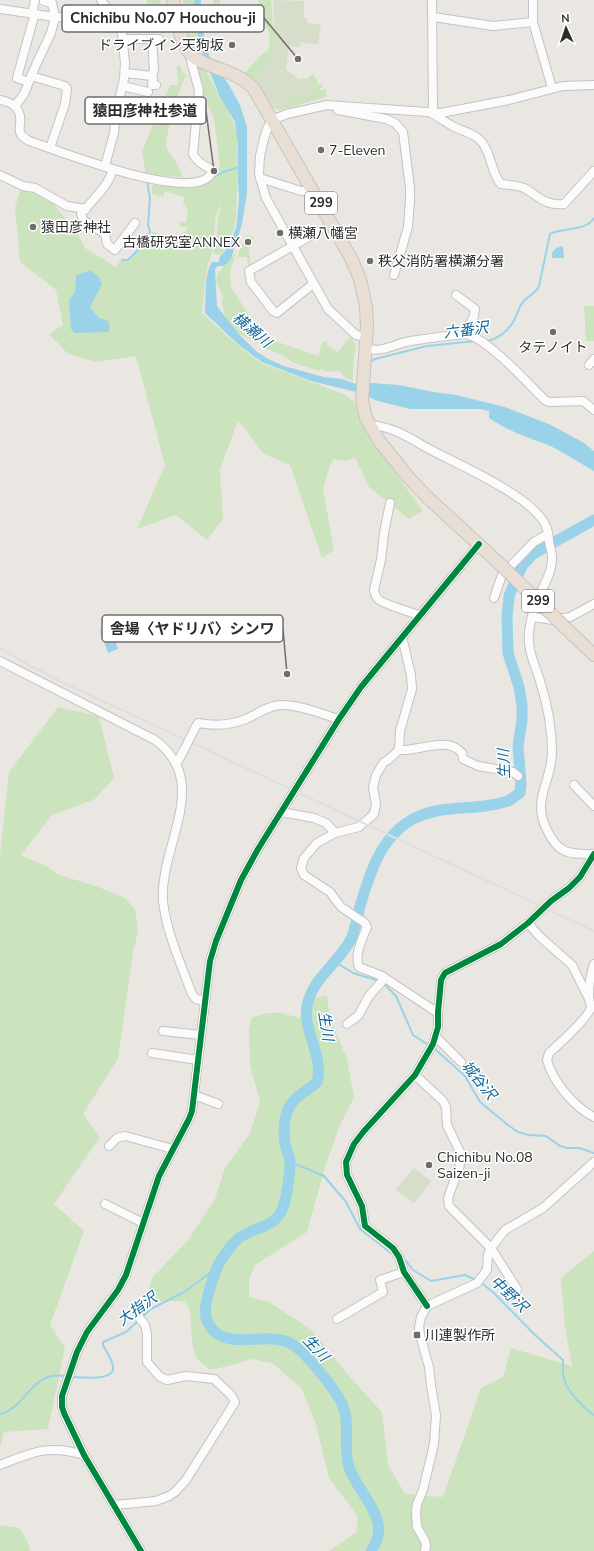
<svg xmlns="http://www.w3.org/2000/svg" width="594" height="1551" viewBox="0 0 594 1551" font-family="'Nunito Sans','Noto Sans JP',sans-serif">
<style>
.green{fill:#cce4bd}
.cemetery{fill:#d6deca}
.water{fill:#99d2e9}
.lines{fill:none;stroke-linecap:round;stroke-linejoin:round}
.stream{stroke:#99d2e9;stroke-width:2}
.river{stroke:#99d2e9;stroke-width:11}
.minor-casing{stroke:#c4c3c3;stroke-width:10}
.highway-casing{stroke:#c6c4c2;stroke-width:14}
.minor{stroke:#fcfbfb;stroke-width:8}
.highway{stroke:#e9ded4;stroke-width:12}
.rail{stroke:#dfdedf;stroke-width:2}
.minor-bridge-casing{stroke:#c4c3c3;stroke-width:10;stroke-linecap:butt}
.highway-bridge-casing{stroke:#c6c4c2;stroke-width:14;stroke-linecap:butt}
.minor-bridge{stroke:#fcfbfb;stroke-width:8}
.highway-bridge{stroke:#e9ded4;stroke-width:12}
.cycleway-casing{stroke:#fff;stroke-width:8}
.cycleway{stroke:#00873e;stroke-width:6}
.poi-dot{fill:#6e6d6c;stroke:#fff;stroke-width:1.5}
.labels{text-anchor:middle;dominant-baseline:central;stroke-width:3;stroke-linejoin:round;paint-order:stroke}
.shield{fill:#fff;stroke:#6b6b6b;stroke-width:1}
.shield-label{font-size:13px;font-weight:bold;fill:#2c2c2c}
.poi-label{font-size:14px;fill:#2c2c2c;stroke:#fff;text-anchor:start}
.water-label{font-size:15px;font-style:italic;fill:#11679c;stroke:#fff}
.leader{fill:none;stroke:#6e6d6c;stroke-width:1.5}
.callout-dot{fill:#6e6d6c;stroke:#fff;stroke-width:1.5}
.callout{fill:#fff;stroke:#6e6d6c;stroke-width:1.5}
.callout-label{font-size:15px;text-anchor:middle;font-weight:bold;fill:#2c2c2c}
</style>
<rect width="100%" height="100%" fill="#eae7e2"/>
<!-- green -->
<g class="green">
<path d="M146,0H161L160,7L162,23L158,25L155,24L154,13Z"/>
<path d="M183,0H195L194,13L200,50C183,38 182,20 183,0Z"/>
<path d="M213,0H220L219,15L214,7Z"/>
<path d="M258,0H271L273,26L276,35L274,62L265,91L273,105H279L297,91L313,86L314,83L309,80L308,77L313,74L317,80V85L320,83L322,85L323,87L320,88V90H324L326,88V96L323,98L281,110L271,107L252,79L245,74V72L263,53L267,52C272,42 270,27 260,19L262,13Z"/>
<path d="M177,66H180L182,72L186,75L175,102L166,141L167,149L176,162L183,177L146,175L142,151L170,85H178Z"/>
<path d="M196,67L206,70L217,92L228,109L237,132L238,170L236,216L234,229L228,244L224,251L219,255L213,253L216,245L218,219L221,203L215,219L214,245L207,268L202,313L241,348L261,363L344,394L354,402L367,434L423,511L409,519L369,487L355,458L346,461L333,459L330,465L323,489L334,550L322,558L290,465L264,454L238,420L220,470L223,519L207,540L176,515L137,529L165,465L136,356L96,362L68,354L49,334L63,325L56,290L20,262L15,207L21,188L48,197L79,236L85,248L116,267L120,261H129L148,242L153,231C163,236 182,240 189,227H180V221L186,222L188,211L183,203L184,197L164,191V197L152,194V185L189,188L207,184L220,166L214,119L204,96Z"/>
<path d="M246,236L254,237L249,249L251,267H248L247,257H237Z"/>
<path d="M237,251L230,270L231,287L260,332L275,341L319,356L321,344L326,341L328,346L338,352L350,337L356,345L353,366V381L345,378L339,370L327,372L321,369L319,371L294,363L281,354L267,349L238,333L225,316L221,300L224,299L216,281L218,273Z"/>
<path d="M584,306H594V341H586Z"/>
<path d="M58,707L99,716L114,778L95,799L51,816L21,855L46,866L57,874L98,887L125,898L135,909L138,932L133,952L118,1059L83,1114L100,1137L54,1204L84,1231L50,1325L65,1348L48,1429L4,1432L0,1448V856L9,772Z"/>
<path d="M327,996L329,1016L347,1059L354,1097L340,1125L326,1164L307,1232L255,1265L249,1280V1297L269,1302L312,1330L349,1376L382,1412L388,1464L405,1494L443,1497L481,1388L503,1377L511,1348L572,1366L565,1327L561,1278L594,1251V1551H329L356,1532L358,1517L329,1478L316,1424L301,1388L272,1363L252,1359L228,1366L210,1370L196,1358L192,1342L190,1310L184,1301H150L149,1289L152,1278L188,1240L215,1199L225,1168L250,1133L260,1102L250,1065L249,1029L252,1018C270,1010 281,1012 299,1018L316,997Z"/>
<path d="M0,1525L19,1528L28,1542L30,1551H0Z"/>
</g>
<!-- cemetery -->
<g class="cemetery">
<path d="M273,0L304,1V18H307V23L321,24L318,45L301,42L300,47L290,46L289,48L286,69L299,79L307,78L314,81L310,97L295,94L282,105L271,104L254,76L260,74V69L264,68L263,64L272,60L275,38Z"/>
<path d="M414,1168L431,1181L414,1203L395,1190Z"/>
</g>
<!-- water -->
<g class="water">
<path d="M194,0H201L200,8L203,31L209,56L229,85L240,105L247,127V193L242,224L231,259L224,266H218L215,269L217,306L238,333L256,351L268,359L284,366L324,377L342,379L356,384L372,383L399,385L433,392L456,395L505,407L551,425L584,443L594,451V471C579,463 564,452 548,445C527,437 508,431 489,418V411L481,409H410L378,401L356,392L311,381L262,362L240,346L205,313C206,299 204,274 212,262H219L220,256L225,251L236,229L239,199L238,182V146L235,122L219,95L202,52L196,27Z"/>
<path d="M563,246L564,258H552V253L556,248Z"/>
<path d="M90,270L99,277L102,284L90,307L99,318L108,321L110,327L108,332L75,333L71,329L69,301L75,291L76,276Z"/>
<path d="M110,628L118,649L108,653L100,631Z"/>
</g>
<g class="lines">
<!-- stream -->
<g class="stream">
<path d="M207,181L223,172L240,167"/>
<path d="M122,260H128L146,242L150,232L148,225L150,198L147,181L148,182"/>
<path d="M485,341C498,340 511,329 516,316C519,311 519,306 523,302C528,296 535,294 539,286L550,234C562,227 586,232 594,218"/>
<path d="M369,362L375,359L427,346L476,341"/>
<path d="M334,961L353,973L379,981"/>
<path d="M383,983L396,996L413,1035L430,1046"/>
<path d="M434,1048L465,1076L480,1102L508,1125L518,1132L529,1135L546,1136L560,1146L567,1148H579L594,1153"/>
<path d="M290,1163L295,1164L324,1176L346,1202L360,1229L395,1256"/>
<path d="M402,1259L406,1261L413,1270L431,1281L465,1275L476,1280"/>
<path d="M480,1282L494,1293L535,1335L563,1360C563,1366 562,1374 564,1379C567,1391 583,1408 594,1415"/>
<path d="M142,1317L151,1309L184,1292L216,1269"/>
<path d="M72,1377C81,1377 116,1382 113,1366C112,1359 106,1351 103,1345V1342L126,1332L139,1320"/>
<path d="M0,1414C22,1409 29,1382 51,1376C56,1375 62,1376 67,1376"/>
</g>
<!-- river -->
<path class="river" d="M371,1551C394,1519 358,1495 349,1467C344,1452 348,1434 346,1418C345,1410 341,1401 337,1395C329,1382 304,1351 292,1344C268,1330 231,1351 212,1329C210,1326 207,1322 206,1318C203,1307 212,1281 216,1270C220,1260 233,1241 242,1236C257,1226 277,1227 283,1207C287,1197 290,1172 290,1161C289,1155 286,1149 285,1143C283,1131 284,1114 291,1104C298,1094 309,1090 317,1082C324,1055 303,1033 307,1006C312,978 339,963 351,939C355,930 357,919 359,910C369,875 380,837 413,819C443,803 477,812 508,801C512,799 516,795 520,793L521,783L518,746L522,720V705L519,687L508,653L507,617L509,596L522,566L533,554L594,520"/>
<!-- minor casing -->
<g class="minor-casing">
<g id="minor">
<path d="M101,0L109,11V20"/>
<path d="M432,0L433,114"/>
<path d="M533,0V22L552,88"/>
<path d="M0,9L55,17L117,21L121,24L125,63L124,79L116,114L114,133L105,166"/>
<path d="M32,13L35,0"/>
<path d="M433,17L493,26L533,22"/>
<path d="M123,39H159"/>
<path d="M125,73L152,76L153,78L152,85H156"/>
<path d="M31,76L65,86L67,89L65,104L50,148"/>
<path d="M152,76L154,70L152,39"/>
<path d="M29,82L17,78L35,13"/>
<path d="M123,86L148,92"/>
<path d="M0,100C12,102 22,109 20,123C20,126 19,129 20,132C21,137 25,138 29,141C55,149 201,208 212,171L211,169C203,165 197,162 193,154L199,90L192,65L190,54"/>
<path d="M15,106L24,94L35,67L51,33L55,17L52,3L44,1"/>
<path d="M338,110L386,119L395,123L403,132L410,188V201L408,227L394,275"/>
<path d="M433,114C440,118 447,123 454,127C466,132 479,135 485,147C492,159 492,174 501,184C509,185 519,185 526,189C539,197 546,206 564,204L594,171"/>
<path d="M113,169C109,186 92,200 81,214L83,220L105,234L107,244L115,250L135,223"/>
<path d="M0,175L23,186L35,188L67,206L86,209"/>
<path d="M260,178L301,191H308L313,189"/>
<path d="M313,284L277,313L273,311L251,282L249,271L319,231"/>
<path d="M456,295L475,309L474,316L464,334"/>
<path d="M366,337L356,335L328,309L266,198L259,174L260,156L264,139L267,129L272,120L287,114L327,105L441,113L509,100L563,86L594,85"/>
<path d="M366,348C381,354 396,343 411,341C428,338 446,336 464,334C485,335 528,384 545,400L549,402L583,401L594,410"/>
<path d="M589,365L594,359"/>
<path d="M369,424C378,426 387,427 395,431C406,435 417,442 427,448C457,464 530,495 545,524C548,530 549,536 549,542C550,547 552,552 552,557C553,575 539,591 534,608C532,615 530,624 529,632C527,650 535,664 540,681C547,703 552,729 552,752C552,781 532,799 546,828C558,854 567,854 594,854"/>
<path d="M390,503L384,533L381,560L374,590C375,593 375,596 378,599C383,604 410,612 419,615"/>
<path d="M494,598L502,575L534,542L548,534"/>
<path d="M533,617L553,620L570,617L594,604"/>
<path d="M402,637L411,675L412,689L400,731L399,750L388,760L384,762L376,775L373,788L376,803L374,814L359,827L335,833L317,843L304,858L301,868L304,875L330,892L341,907L365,923L367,927C362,939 354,955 359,967L382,976L438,1013"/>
<path d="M0,661L155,740C213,782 159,846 163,901C166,931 182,967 192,994L196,999L204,1001"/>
<path d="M195,728L198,723C214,726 229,726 246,719C257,714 269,705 282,705C301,705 321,714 339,719"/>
<path d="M399,750C418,752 447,735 462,753L463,759L478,766L513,772L518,776"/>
<path d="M177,763L185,748"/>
<path d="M574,785L594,806"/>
<path d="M281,812L314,818L326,823L335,833"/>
<path d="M528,923L539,936L572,965L589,999"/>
<path d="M594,964C590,975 589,985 589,997C589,1000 591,1004 591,1007C589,1017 558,1045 549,1053L547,1060C553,1082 574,1107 594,1117"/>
<path d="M347,1024L358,1016L369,996L385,978"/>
<path d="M163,1031L201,1035"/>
<path d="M436,1037L461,1062"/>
<path d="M152,1053L198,1060"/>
<path d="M415,1075L443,1101L446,1107L447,1125L461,1154L460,1165L448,1198L449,1206L491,1248L517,1289"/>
<path d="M194,1095L218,1104"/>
<path d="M109,1146L117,1138L125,1136L173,1149"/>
<path d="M105,1204L143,1223"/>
<path d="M427,1306L404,1272L399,1257L393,1248L365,1226L362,1206L347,1175L346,1162L354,1144L364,1131L415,1075L433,1044L438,1027V1013L441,980L445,973L501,944L528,923L551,901L569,888L580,877L594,854"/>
<path d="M337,1319L383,1292L380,1280L404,1272"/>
<path d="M0,1465C33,1452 49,1444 84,1455"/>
<path d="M115,1505L156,1501L169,1496L175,1492L186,1480L235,1402L231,1395L214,1379L186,1376L167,1380L160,1377L147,1362V1334L145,1325L138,1316L140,1307"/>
<path d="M141,1551L84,1455L64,1413L62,1407V1396L77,1352L87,1332L118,1290L126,1275L159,1176L189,1119L192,1111L210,961L216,941L241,880L258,849L339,719L361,687L479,544"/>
<path d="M425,1551L426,1547L425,1541L417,1527L416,1512L417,1504L423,1490L434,1444L436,1415L431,1385L429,1367L420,1335L419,1327L421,1317L427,1306L477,1283L487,1270L488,1254L491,1248L505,1230L543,1208L594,1162"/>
</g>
</g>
<!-- highway casing -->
<g class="highway-casing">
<g id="highway">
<path d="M173,0C177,16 178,36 188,51C199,68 236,68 254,89L351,258L360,279L366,307L367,327L362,400L366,418L380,442L409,478L427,497L501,565"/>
<path d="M574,636L594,655"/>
</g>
</g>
<!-- minor -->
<use href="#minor" class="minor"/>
<!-- highway -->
<use href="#highway" class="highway"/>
<!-- rail -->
<path class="rail" d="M0,648L29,665L62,682L594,931"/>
<!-- minor-bridge casing -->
<g class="minor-bridge-casing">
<path id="minor-bridge" d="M185,748L195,728"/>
</g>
<!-- highway-bridge casing -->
<g class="highway-bridge-casing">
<path id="highway-bridge" d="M501,565L574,636"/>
</g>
<!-- minor-bridge -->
<use href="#minor-bridge" class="minor-bridge"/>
<!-- highway-bridge -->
<use href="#highway-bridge" class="highway-bridge"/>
<!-- cycleway casing -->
<g class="cycleway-casing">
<g id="cycleway">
<path d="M427,1306L404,1272L399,1257L393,1248L365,1226L362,1206L347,1175L346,1162L354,1144L364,1131L415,1075L433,1044L438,1027V1013L441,980L445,973L501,944L528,923L551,901L569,888L580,877L594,854"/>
<path d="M141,1551L84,1455L64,1413L62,1407V1396L77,1352L87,1332L118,1290L126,1275L159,1176L189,1119L192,1111L210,961L216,941L241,880L258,849L339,719L361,687L479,544"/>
</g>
</g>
<!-- cycleway -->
<use href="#cycleway" class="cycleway"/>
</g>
<!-- markers -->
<g class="poi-dot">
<circle cx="232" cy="45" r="4"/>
<circle cx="321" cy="150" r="4"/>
<circle cx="33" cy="227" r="4"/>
<circle cx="280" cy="233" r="4"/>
<circle cx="248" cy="242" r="4"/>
<circle cx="370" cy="261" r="4"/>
<circle cx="553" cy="332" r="4"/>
<circle cx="429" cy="1165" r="4"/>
<rect x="413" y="1331" width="8" height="8" rx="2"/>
</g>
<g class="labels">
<!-- shield labels -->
<g class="shield">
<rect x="305" y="192" width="32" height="22" rx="3"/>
<rect x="522" y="590" width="32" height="22" rx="3"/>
</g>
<g class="shield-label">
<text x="321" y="203">299</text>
<text x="538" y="601">299</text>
</g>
<!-- poi labels -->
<g class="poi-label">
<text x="224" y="45" text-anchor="end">ドライブイン天狗坂</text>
<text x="329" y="150">7-Eleven</text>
<text x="41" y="227">猿田彦神社</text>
<text x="288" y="233">横瀬八幡宮</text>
<text x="240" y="242" text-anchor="end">古橋研究室ANNEX</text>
<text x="378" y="261">秩父消防署横瀬分署</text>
<text x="553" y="347" text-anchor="middle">タテノイト</text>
<text x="437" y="1157">Chichibu No.08<tspan x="437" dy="16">Saizen-ji</tspan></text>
<text x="425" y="1335">川連製作所</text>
</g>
<!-- water labels -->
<g class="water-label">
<text transform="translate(252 330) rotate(40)">横瀬川</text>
<text transform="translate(466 330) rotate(-7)">六番沢</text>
<text transform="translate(504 764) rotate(-92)">生川</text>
<text transform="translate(326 1026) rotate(81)">生川</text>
<text transform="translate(479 1080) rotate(51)">城谷沢</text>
<text transform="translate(509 1294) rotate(43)">中野沢</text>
<text transform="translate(137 1309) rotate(-36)">大指沢</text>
<text transform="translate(316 1348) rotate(47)">生川</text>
</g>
</g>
<!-- callouts -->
<path class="leader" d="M298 59L264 18M214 171L206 111M287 674L283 629"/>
<g class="callout-dot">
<circle cx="298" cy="59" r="4"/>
<circle cx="214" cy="171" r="4"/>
<circle cx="287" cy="674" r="4"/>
</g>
<g class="callout">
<rect x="62" y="5" width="202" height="27" rx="4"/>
<rect x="85" y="97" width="121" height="27" rx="4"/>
<rect x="102" y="615" width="181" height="27" rx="4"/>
</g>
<g class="callout-label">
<text x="163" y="23">Chichibu No.07 Houchou-ji</text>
<text x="145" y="116">猿田彦神社参道</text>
<text x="192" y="634">舎場〈ヤドリバ〉シンワ</text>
</g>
<!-- north arrow -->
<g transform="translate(566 28) rotate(357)" stroke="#ffffff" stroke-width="3" paint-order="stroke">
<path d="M0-3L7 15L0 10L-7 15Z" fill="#2c2c2c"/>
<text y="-6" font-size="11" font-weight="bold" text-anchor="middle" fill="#2c2c2c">N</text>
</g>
</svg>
